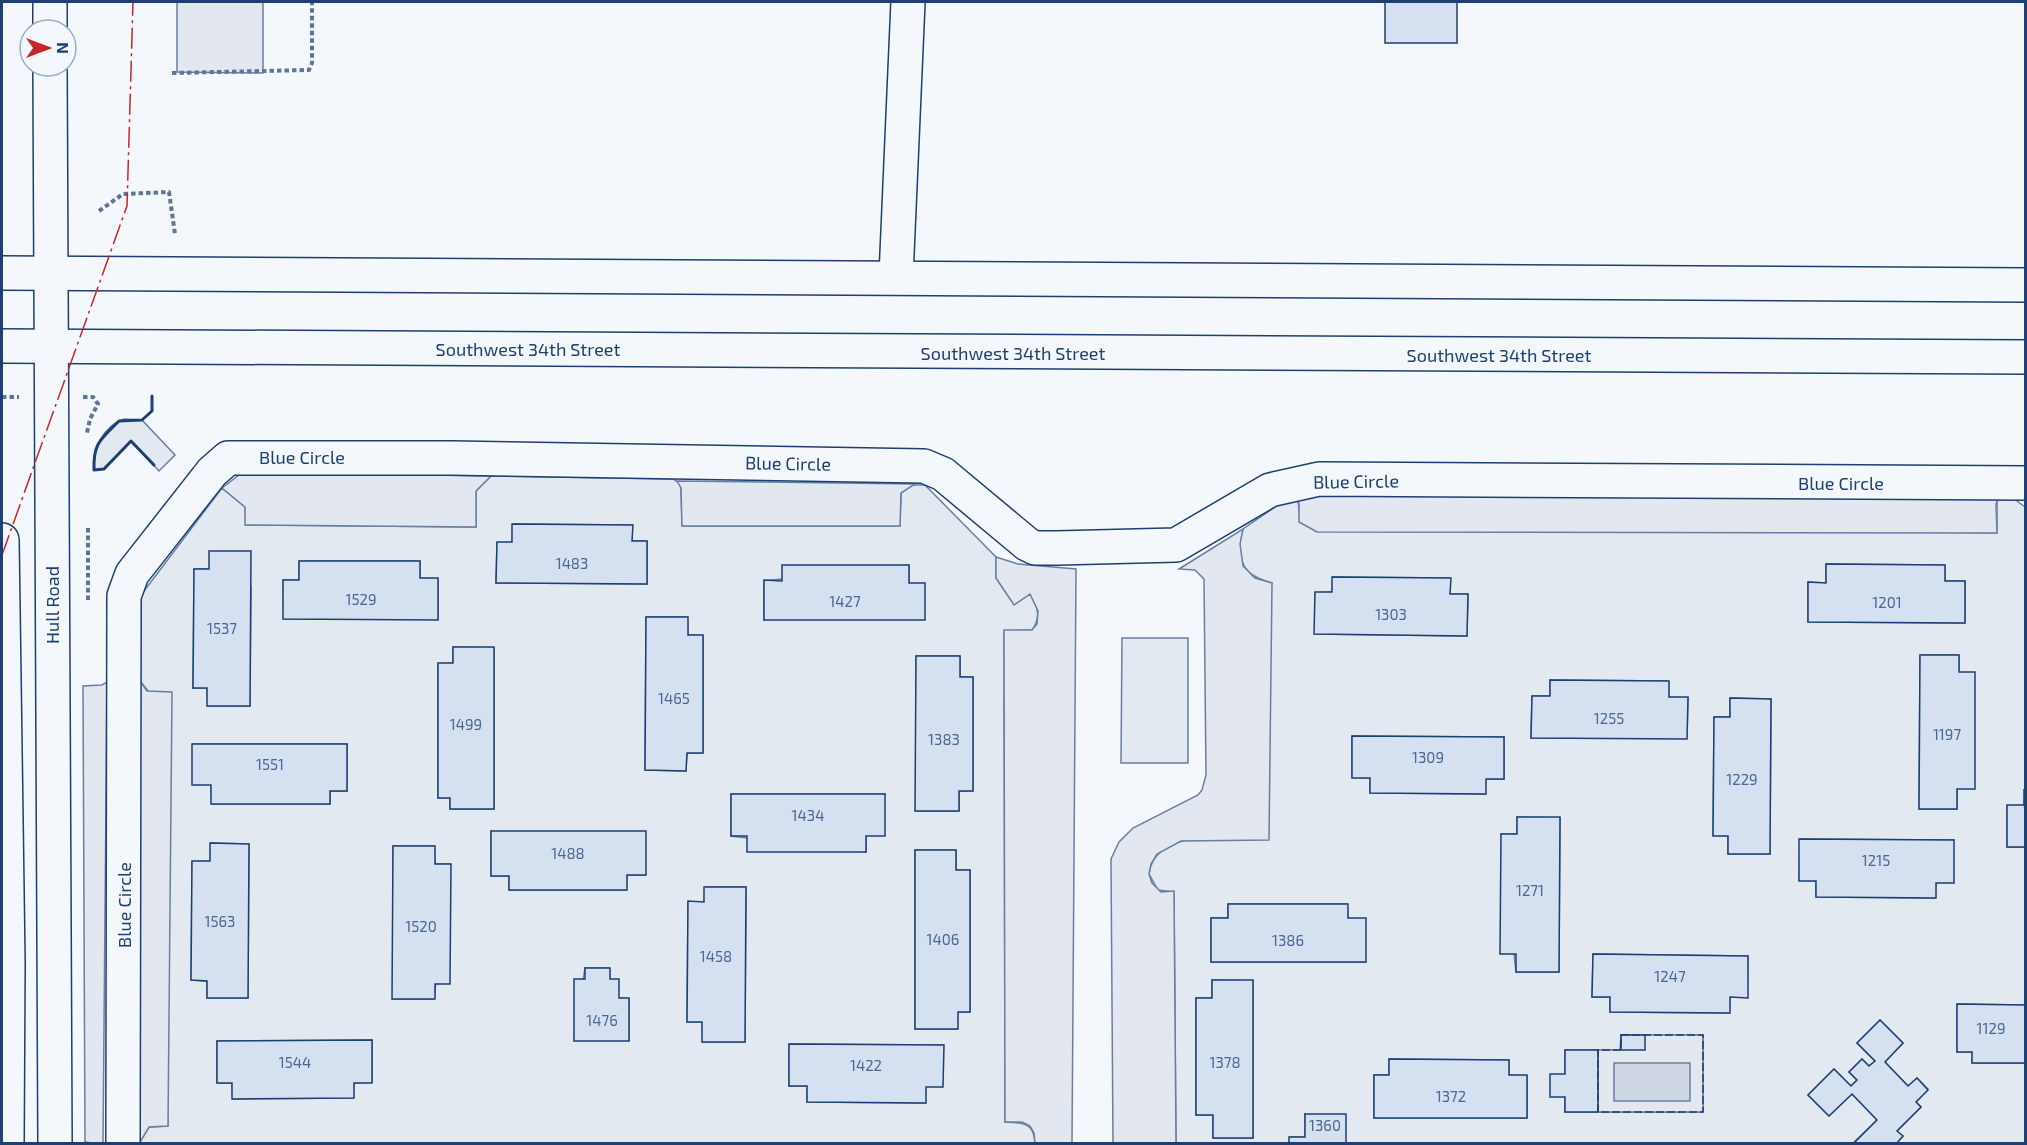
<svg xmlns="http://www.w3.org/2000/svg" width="2027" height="1145" viewBox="0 0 2027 1145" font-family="'Exo 2',sans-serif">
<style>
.green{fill:#e3e9f0;stroke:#687fa3;stroke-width:1.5;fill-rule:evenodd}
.parking{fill:#e3e8f0;stroke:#687fa3;stroke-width:1.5}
.water{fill:#cfd7e4;stroke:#687fa3;stroke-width:1.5}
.building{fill:#d5e0f0;stroke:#1d3f73;stroke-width:1.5}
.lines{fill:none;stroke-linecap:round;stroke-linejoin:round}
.minor-casing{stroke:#1d3f73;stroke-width:36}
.major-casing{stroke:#1d3f73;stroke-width:36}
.path{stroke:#5e769c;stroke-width:4;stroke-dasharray:4.5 3;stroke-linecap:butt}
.minor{stroke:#f4f7fb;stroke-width:33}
.major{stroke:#f4f7fb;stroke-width:33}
.fence{stroke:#1d3f73;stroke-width:1.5;stroke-dasharray:8 3;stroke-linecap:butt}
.wall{stroke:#1d3f73;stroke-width:3}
.power{stroke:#c62828;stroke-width:1.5;stroke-dasharray:21 4.5 3 4.5;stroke-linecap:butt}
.labels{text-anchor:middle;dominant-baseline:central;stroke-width:4.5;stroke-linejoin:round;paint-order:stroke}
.number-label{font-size:15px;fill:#4b6792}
.street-label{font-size:18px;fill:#1d3f73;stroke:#f4f7fb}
</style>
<rect width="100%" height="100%" fill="#f4f7fb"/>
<!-- green -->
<g class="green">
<path d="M124,419L142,420L175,455L159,471L131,441L104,469L94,470C93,449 102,427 124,419Z"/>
<path d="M491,476L673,479L679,483L681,488L682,526H900L901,493L911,485H925L996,557V578L1014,604L1030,594C1038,605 1041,618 1032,630L1004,631L1005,1122C1023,1123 1034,1122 1035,1143H139L149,1127L168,1126L149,692L140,681L138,599L222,488L245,507L246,525L476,527V491ZM513,524L632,525V541H647V584L496,583L497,543L512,542ZM299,561H420V578L438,579V619H284L283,580H299ZM909,565V583L764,620V581ZM194,569H209L251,586L250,706H208L207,688H193ZM646,617H687L688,635L703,636V753H687L686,771L645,770ZM453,647L494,648V809H450V798H438V664L453,663ZM916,656H960V677H973V791H959V811H916ZM193,744H347V791H330V804H212L211,785ZM731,794H885L866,836V852L731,836ZM491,831L646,875H627L626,890H509V876H491ZM211,843L249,844L248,998H207V981L191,980L192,862L210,861ZM393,846H434L435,864H450L434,999H393ZM915,850H956V870H970V1012H958L957,1029H915ZM705,887H746L745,1042H703L702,1022H687L688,902H704ZM585,968H609L610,979L619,998L629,999V1040H574ZM372,1040V1082L354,1083L353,1098L233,1099L232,1083H217V1041ZM789,1044L943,1045L926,1087L925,1103L807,1102V1086H789Z"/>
<path d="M2009,495L2025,507V789L2024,805L2007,806V847H2025V1005L1957,1004V1052H1972V1063H2025V1143H1896L1903,1136L1897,1131L1921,1107L1916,1102L1928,1089L1917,1078L1908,1086L1885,1062L1903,1043L1880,1020L1857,1043L1875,1061L1869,1066L1862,1059L1849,1072L1857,1080L1851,1086L1834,1069L1808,1095L1829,1116L1852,1094L1877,1120L1853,1143H1346L1305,1114V1137H1290L1289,1143H1176L1174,892L1158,890L1149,874C1151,854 1170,842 1189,840L1272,583C1251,577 1241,571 1240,548C1240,541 1240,534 1243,529L1288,498L1298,499L1300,522L1997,533V500L1999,497ZM1826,564L1945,565V581H1965V623L1808,622V582L1826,583ZM1333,577L1450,578V594H1468L1467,636L1315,634V593L1332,592ZM1920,655H1959L1957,809H1919ZM1550,680L1668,681L1669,697L1688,698L1687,738H1531L1532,696H1550ZM1730,698L1771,699L1770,854H1728V836L1713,835L1714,717H1730ZM1352,736L1504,737V779H1486L1485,794L1370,793V778L1352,777ZM1517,817L1560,818L1559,972H1516L1501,834H1517ZM1800,839L1953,840H1954L1936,883L1935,898L1816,897V881L1799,880ZM1228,904H1347L1348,918L1365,962H1211V918H1228ZM1593,954L1748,956L1747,997H1730L1729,1013L1610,1012V997H1592ZM1212,980L1253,981V1138H1213V1115H1196V998H1212ZM1621,1035H1703V1112H1565V1050H1621ZM1389,1059L1509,1060V1075L1527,1076V1118H1374V1075H1389Z"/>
<path d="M1122,638H1188V763H1121Z"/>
</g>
<!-- parking -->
<g class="parking">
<path d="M177,2H263V73L177,72Z"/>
<path d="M243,472L491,476L476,491V527L245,525V507L222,488Z"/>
<path d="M677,481L915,484L901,493L900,526H682L681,488Z"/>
<path d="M2006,494L1999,497L1996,504L1997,533L1317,532L1299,522V504L1296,496Z"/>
<path d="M1243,529L1240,544L1243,566L1255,578L1272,583L1269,840L1181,841L1157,854L1151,864L1149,874L1152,883L1161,892L1174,891L1176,1143H1113L1111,859L1119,842L1133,828L1198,795L1202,790L1206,775L1204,579L1195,570L1179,569Z"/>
<path d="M996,557L1018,564L1076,569L1072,1143H1035L1034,1133L1030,1126L1022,1122H1005L1004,630H1032L1037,624L1038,611L1030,594L1014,605L996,578Z"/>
<path d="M140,681L147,691L172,692L168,1126L149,1127L139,1144Z"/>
<path d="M107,682L103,1143L100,1144L85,1142L83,686L102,685Z"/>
<path d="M1621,1035H1703V1112H1598V1050H1620Z"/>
</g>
<!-- water -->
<rect class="water" x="1614" y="1063" width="76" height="38"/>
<!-- building -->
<g class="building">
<rect x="1385" y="2" width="72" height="41"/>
<path d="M512,524L633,525L632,541H647V584L496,583L497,542H512Z"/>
<path d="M209,551H251L250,706H207V688H193L194,569H209Z"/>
<path d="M299,561H420V578H438V620L283,619V580H299Z"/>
<path d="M1826,564L1945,565V581H1965V623L1808,622V582L1826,583Z"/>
<path d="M782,565H909V583H925V620H764V580L782,581Z"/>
<path d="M1332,577L1451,578L1450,594H1468L1467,636L1314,634L1315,592H1332Z"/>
<path d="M646,617H688V635H703V753H687L686,771L645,770Z"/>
<path d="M453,647H494V809H450V798H438V663H453Z"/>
<path d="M1920,655H1959V672H1975V789H1957V809H1919Z"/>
<path d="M916,656H960V677H973V791H959V811H915Z"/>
<path d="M1550,680L1669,681V697H1688L1687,739L1531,738L1532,696H1550Z"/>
<path d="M1730,698L1771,699L1770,854H1728V836H1713L1714,717H1730Z"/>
<path d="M1352,736L1504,737V779H1486V794L1370,793V778H1352Z"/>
<path d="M192,744H347V791H330V804H211V785H192Z"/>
<path d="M2024,789L2026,847H2007V805H2024Z"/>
<path d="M731,794H885V836H866V852H747V836H731Z"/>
<path d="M1517,817H1560L1559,972H1516V954H1500L1501,834H1517Z"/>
<path d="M491,831H646V875H627V890H509V876H491Z"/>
<path d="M1799,839L1954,840V883H1936V898L1816,897V881H1799Z"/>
<path d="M210,843L249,844L248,998H207V981L191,980L192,861H210Z"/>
<path d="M393,846H435V864H451L450,984H435V999H392Z"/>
<path d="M915,850H956V870H970V1012H958V1029H915Z"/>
<path d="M704,887H746L745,1042H702V1022H687L688,901L704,902Z"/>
<path d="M1228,904H1348V918H1366V962H1211V918H1228Z"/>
<path d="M1593,954L1748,956V998L1730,997V1013L1610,1012V997H1592Z"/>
<path d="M585,968H610V979H619V998H629V1041H574V979H585Z"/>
<path d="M1212,980H1253V1138H1213V1115H1196V998H1212Z"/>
<path d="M1957,1004L2026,1005V1063H1972V1052H1957Z"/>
<path d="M1880,1020L1903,1043L1885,1062L1908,1086L1917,1078L1928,1090L1916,1102L1921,1107L1897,1131L1903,1136L1896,1144H1853L1877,1120L1852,1094L1829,1116L1808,1095L1834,1069L1851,1086L1857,1080L1849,1072L1862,1059L1869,1066L1875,1061L1857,1043Z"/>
<rect x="1621" y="1035" width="24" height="15"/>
<path d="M372,1040V1083H354V1098L232,1099V1083H217V1041Z"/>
<path d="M789,1044L944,1045L943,1087H926V1103L807,1102V1086H789Z"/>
<path d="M1565,1050H1598V1112H1565V1097H1550V1074H1565Z"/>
<path d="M1389,1059L1509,1060V1075H1527V1118H1374V1075H1389Z"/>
<path d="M1305,1114H1346V1144H1289V1137H1305Z"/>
</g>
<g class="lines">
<!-- minor casing -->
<g class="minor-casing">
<g id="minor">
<path d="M50,30V2"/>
<path d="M50,66L55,1144"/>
<path d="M896,277L908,2"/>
<path d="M2,540L8,962L7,1144"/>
<path d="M123,1144L124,596L132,574L212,472L228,458H452L924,466L943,474L1027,544L1035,548H1057L1176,545L1270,490L1319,479L2026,483"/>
</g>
</g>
<!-- major casing -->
<g class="major-casing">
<g id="major">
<path d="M2,273L2026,285"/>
<path d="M2,346L2026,357"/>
</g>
</g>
<!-- path -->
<g class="path">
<path d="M172,73L309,70L312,63V2"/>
<path d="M99,211L123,194L169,192L175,234"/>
<path d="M2,397H19"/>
<path d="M83,397H93L98,404L90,419L87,433"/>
<path d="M88,600V527"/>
</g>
<!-- minor -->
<use href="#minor" class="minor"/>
<!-- major -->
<use href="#major" class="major"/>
<!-- fence -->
<path class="fence" d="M1621,1035H1703V1112H1598V1050H1621Z"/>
<!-- wall -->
<path class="wall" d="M152,396V411L142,420L119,421C101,439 93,443 94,470L104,469L131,441L154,465"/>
<!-- power -->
<path class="power" d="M2,555L127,206L133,2"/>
</g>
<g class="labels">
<!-- number labels -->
<g class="number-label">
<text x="572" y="563">1483</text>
<text x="361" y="599">1529</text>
<text x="845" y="601">1427</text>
<text x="1887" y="602">1201</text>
<text x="1391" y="614">1303</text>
<text x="222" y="628">1537</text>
<text x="674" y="698">1465</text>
<text x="1609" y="718">1255</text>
<text x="466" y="724">1499</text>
<text x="1947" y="734">1197</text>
<text x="944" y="739">1383</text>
<text x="1428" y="757">1309</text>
<text x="270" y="764">1551</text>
<text x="1742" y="779">1229</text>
<text x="808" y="815">1434</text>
<text x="568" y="853">1488</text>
<text x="1876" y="860">1215</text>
<text x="1530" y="890">1271</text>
<text x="220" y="921">1563</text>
<text x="421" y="926">1520</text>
<text x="943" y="939">1406</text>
<text x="1288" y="940">1386</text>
<text x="716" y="956">1458</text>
<text x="1670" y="976">1247</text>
<text x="602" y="1020">1476</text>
<text x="1991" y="1028">1129</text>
<text x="295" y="1062">1544</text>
<text x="1225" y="1062">1378</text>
<text x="866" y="1065">1422</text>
<text x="1451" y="1096">1372</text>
<text x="1325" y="1125">1360</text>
</g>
<!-- street labels -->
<g class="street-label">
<text x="528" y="349">Southwest 34th Street</text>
<text x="1013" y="353">Southwest 34th Street</text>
<text x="1499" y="355">Southwest 34th Street</text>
<text x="302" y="457">Blue Circle</text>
<text transform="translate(788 463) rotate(1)">Blue Circle</text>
<text transform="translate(1356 481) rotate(-1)">Blue Circle</text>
<text x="1841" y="483">Blue Circle</text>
<text transform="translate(52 605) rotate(-90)">Hull Road</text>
<text transform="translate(124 905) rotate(-90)">Blue Circle</text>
</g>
</g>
<!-- border -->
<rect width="2027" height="1145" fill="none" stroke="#1d3f73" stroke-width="6"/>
<!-- north arrow -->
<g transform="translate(48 48) rotate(90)"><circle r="28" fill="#f4f7fb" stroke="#9eadc5" stroke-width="1.5"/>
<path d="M0-4.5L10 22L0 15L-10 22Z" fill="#c62828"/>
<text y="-9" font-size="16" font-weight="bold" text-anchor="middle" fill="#1d3f73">N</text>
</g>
</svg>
